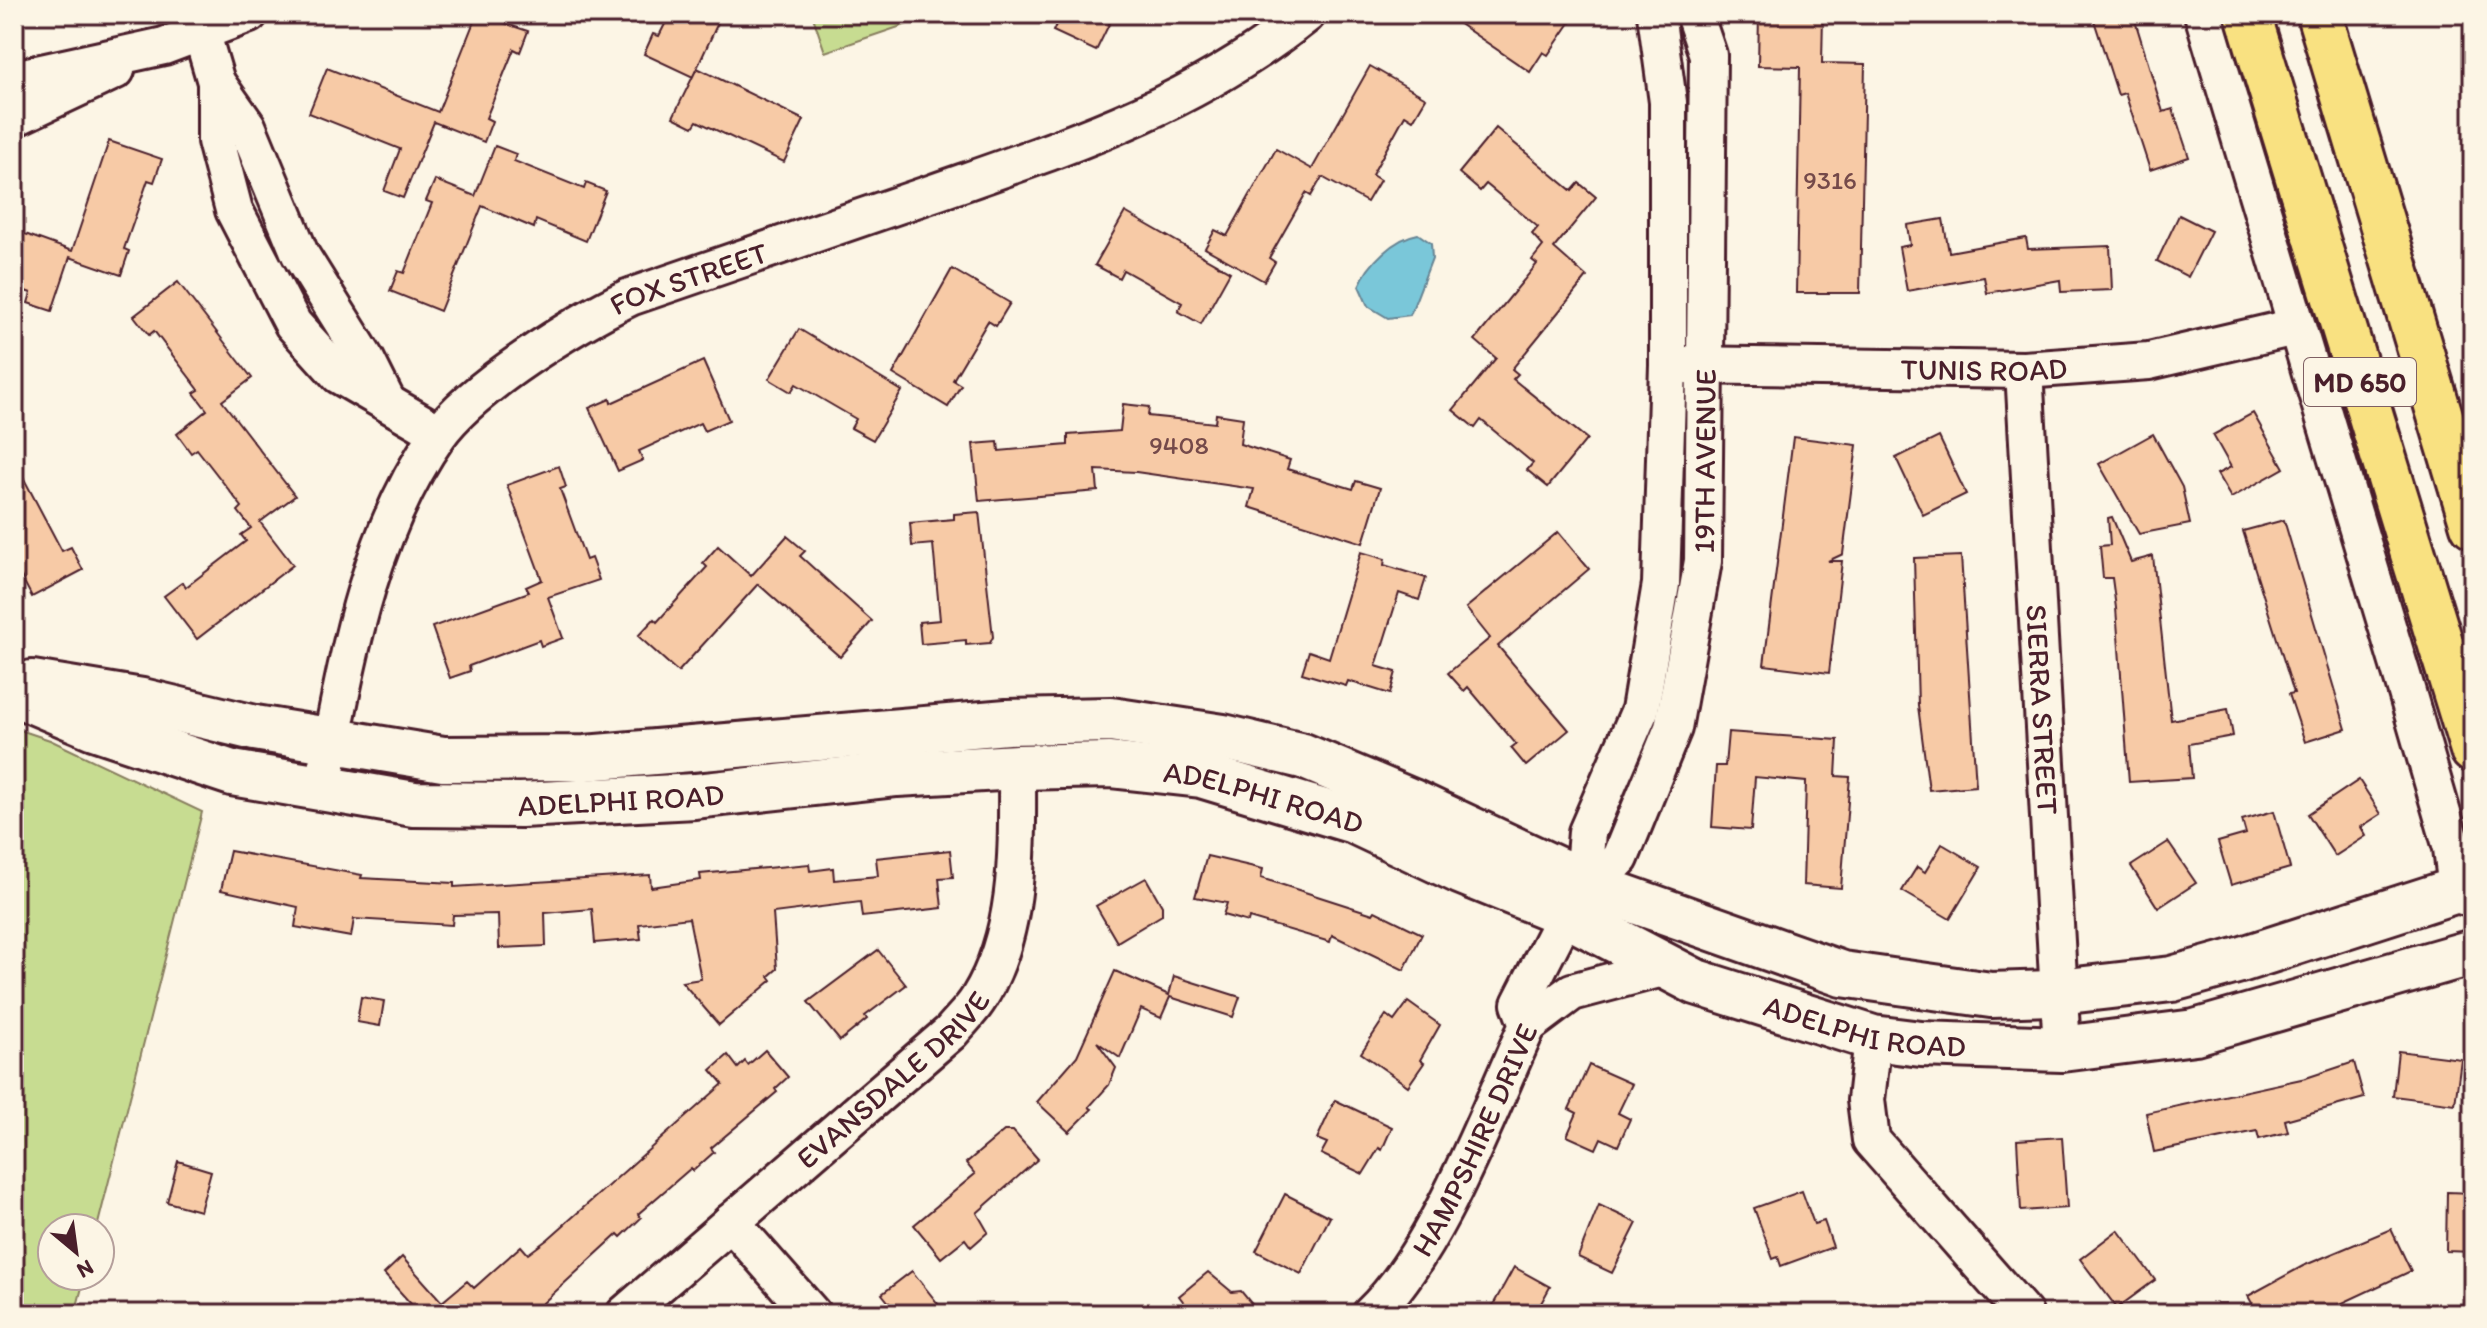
<svg xmlns="http://www.w3.org/2000/svg" width="2487" height="1328" viewBox="0 0 2487 1328" font-family="Itim,sans-serif">
<style>
.green{fill:#c7dc91;stroke:#887e5e;stroke-width:2}
.water{fill:#7ac7d9;stroke:#678493;stroke-width:2}
.building{fill:#f7caa6;stroke:#4a1f2b;stroke-width:2}
.lines{fill:none;stroke-linecap:round;stroke-linejoin:round}
.street-casing{stroke:#4a1f2b;stroke-width:42}
.secondary-casing{stroke:#4a1f2b;stroke-width:50}
.primary-casing{stroke:#4a1f2b;stroke-width:50}
.street{stroke:#fcf5e5;stroke-width:36}
.secondary{stroke:#fcf5e5;stroke-width:44}
.primary{stroke:#f9e181;stroke-width:44}
.labels{text-anchor:middle;dominant-baseline:central;stroke-width:7;stroke-linejoin:round;paint-order:stroke}
.number-label{font-size:26px;fill:#754a4a}
.shield{fill:#fcf5e5;stroke:#7f5f63;stroke-width:2}
.shield-label{font-size:28px;font-weight:bold;fill:#4a1f2b}
.street-label{font-size:30px;fill:#4a1f2b;stroke:#fcf5e5}
</style>
<rect width="100%" height="100%" fill="#fcf5e5"/>
<filter id="ink" filterUnits="userSpaceOnUse"><feTurbulence type="fractalNoise" baseFrequency=".0125" numOctaves="2"/><feDisplacementMap in="SourceGraphic" scale="16" xChannelSelector="R" yChannelSelector="G"/><feConvolveMatrix kernelMatrix="1 2 1 2 8 2 1 2 1" color-interpolation-filters="sRGB"/></filter>
<g filter="url(#ink)">
<!-- green -->
<g class="green">
<path d="M812,14H937L825,52Z"/>
<path d="M14,728L50,740L202,812L97,1228H52V1276H85L75,1314H14Z"/>
</g>
<!-- water -->
<path class="water" d="M1418,234L1431,243L1432,258L1410,315L1388,318L1368,306L1359,286C1368,264 1394,238 1418,234Z"/>
<!-- building -->
<g class="building">
<path d="M477,14L528,31L520,52L514,49L486,118L492,121L484,142L434,122L403,198L384,191L400,149L309,113L327,68L438,112Z"/>
<path d="M670,14H722L693,77L644,54L653,34L659,36Z"/>
<path d="M1061,14H1114L1096,51L1053,31Z"/>
<path d="M1445,14H1576L1548,55L1543,52L1530,72Z"/>
<path d="M1759,14H1823L1822,63L1865,64L1860,293H1796L1800,67L1758,66Z"/>
<path d="M2092,14H2133L2163,112L2173,109L2189,157L2150,170L2125,93L2118,95Z"/>
<path d="M1370,66L1426,98L1413,120L1405,115L1372,175L1380,180L1367,202L1322,177L1311,196L1306,193L1269,258L1275,262L1264,281L1205,248L1215,230L1227,236L1276,149L1312,169Z"/>
<path d="M697,68L804,120L784,162L697,121L693,127L673,117Z"/>
<path d="M1496,128L1572,191L1579,183L1596,197L1554,248L1587,277L1512,369L1518,374L1513,379L1587,439L1548,487L1527,470L1533,463L1481,420L1475,428L1453,410L1496,358L1475,340L1537,264L1532,260L1543,246L1532,234L1538,227L1486,184L1480,191L1459,173Z"/>
<path d="M109,141L162,159L154,182L148,180L124,249L129,251L121,275L70,257L52,311L28,303L31,293L14,287V230L72,251Z"/>
<path d="M495,146L516,154L514,161L584,189L586,183L606,191L586,241L536,220L534,228L482,206L440,311L390,291L398,271L404,273L432,203L426,201L435,180L475,196Z"/>
<path d="M1125,212L1230,272L1201,324L1178,311L1182,303L1123,270L1119,278L1095,265Z"/>
<path d="M2179,215L2211,231L2188,277L2157,261Z"/>
<path d="M1943,219L1949,252L2026,238L2028,249L2110,246L2112,290L2061,292L2060,280L1987,293L1984,277L1907,291L1899,247L1910,245L1907,225Z"/>
<path d="M952,269L1010,303L996,326L988,321L953,380L961,385L948,407L893,374Z"/>
<path d="M178,282L252,378L222,401L295,496L260,522L293,565L197,639L164,596L183,582L186,587L246,541L241,535L251,528L238,511L242,507L197,449L191,453L177,434L207,410L194,393L199,390L154,331L149,335L134,316Z"/>
<path d="M799,329L902,391L873,440L851,428L856,419L796,384L791,392L769,379Z"/>
<path d="M703,361L729,420L704,431L700,423L639,451L643,460L618,471L589,408L610,399L611,403Z"/>
<path d="M1123,404L1149,407L1148,416L1215,423L1216,414L1243,418L1240,444L1290,460L1287,469L1353,489L1356,481L1380,488L1363,543L1249,507L1254,489L1136,472L1096,470L1098,491L979,501L973,444L998,442L999,451L1068,445V435L1120,431Z"/>
<path d="M2253,413L2284,468L2231,498L2217,474L2231,467L2213,435Z"/>
<path d="M2153,434L2182,487L2190,524L2139,534L2099,464Z"/>
<path d="M1793,437L1857,445L1843,554L1828,561H1842L1829,673L1764,665Z"/>
<path d="M1939,437L1966,494L1923,515L1896,458Z"/>
<path d="M14,460L62,551L71,547L83,570L32,597L14,563Z"/>
<path d="M559,466L566,487L560,489L586,560L591,558L599,580L548,597L563,638L541,646L539,640L469,666L470,671L450,678L432,627L529,592L526,587L542,580L507,485Z"/>
<path d="M979,512L993,637L990,643L966,645V640L921,644L919,622L940,620L933,544L912,546L910,523L954,519V514Z"/>
<path d="M2112,517L2131,562L2153,556L2171,720L2228,709L2233,736L2189,744L2192,778L2129,782L2116,608L2112,578H2103L2100,546L2110,545L2108,518Z"/>
<path d="M2284,520L2346,729L2305,742L2289,694L2294,693L2243,531Z"/>
<path d="M1558,532L1589,569L1498,646L1569,730L1526,766L1511,748L1516,744L1468,687L1464,691L1448,673L1490,638L1466,608Z"/>
<path d="M787,536L805,551L800,556L872,621L840,657L758,584L678,672L638,636L654,619L657,622L707,567L703,563L718,546L751,576Z"/>
<path d="M1361,552L1385,559L1384,565L1426,578L1419,600L1399,593L1376,666L1396,672L1390,694L1348,681L1346,686L1302,673L1309,651L1329,658Z"/>
<path d="M1961,556L1976,786L1929,790L1918,706L1914,558Z"/>
<path d="M1728,732L1838,740L1836,776L1850,777L1841,888L1803,885L1806,782L1755,777L1751,830L1712,827L1716,766H1725Z"/>
<path d="M2359,780L2381,814L2361,827L2366,836L2335,856L2308,814Z"/>
<path d="M2274,811L2290,868L2231,885L2218,842L2246,834L2242,820Z"/>
<path d="M2168,842L2196,883L2158,908L2131,866Z"/>
<path d="M1942,844L1981,867L1950,919L1902,891L1917,867L1925,872Z"/>
<path d="M950,850L953,877L939,878L942,908L862,917L860,902L773,913L777,969L769,976L772,980L719,1025L682,982L701,979L689,918L639,924L641,939L595,943L592,909L545,913L546,946L499,948L498,914L453,915L452,925L354,919L351,937L295,927L298,907L221,890L230,851L362,875L361,878L454,883V887L650,875L651,887L701,880L700,874L809,864L810,871L833,868L834,880L878,876L876,858Z"/>
<path d="M1207,856L1263,869L1261,878L1373,914L1375,911L1422,934L1404,970L1332,935L1330,942L1249,918L1248,922L1223,915L1227,903L1195,897Z"/>
<path d="M1146,878L1162,906V915L1117,942L1096,906Z"/>
<path d="M878,950L906,985L865,1016L867,1019L840,1041L808,1002Z"/>
<path d="M1115,971L1169,995L1174,976L1240,997L1233,1017L1170,997L1161,1018L1141,1009L1120,1058L1097,1042L1116,1068L1109,1085L1089,1107L1092,1109L1069,1132L1037,1102L1077,1056Z"/>
<path d="M361,997L384,1001L380,1026L357,1022Z"/>
<path d="M1408,1002L1440,1025L1420,1060L1424,1063L1408,1086L1361,1053L1386,1015L1394,1021Z"/>
<path d="M765,1050L788,1077L775,1089L777,1092L711,1148L714,1152L693,1171L691,1168L638,1214L641,1218L621,1237L618,1234L531,1314H420L384,1274L402,1257L442,1302L467,1281L474,1288L521,1246L528,1254L548,1239L723,1084L711,1070L728,1055L738,1068L745,1061L748,1065Z"/>
<path d="M2398,1051L2461,1059L2455,1104L2393,1096Z"/>
<path d="M2354,1062L2364,1098L2285,1120L2288,1132L2259,1139L2257,1131L2154,1152L2146,1113L2306,1078Z"/>
<path d="M1589,1065L1632,1084L1618,1113L1630,1119L1618,1146L1601,1138L1596,1149L1567,1136L1577,1113L1569,1109Z"/>
<path d="M1335,1100L1392,1127L1382,1150L1379,1148L1363,1174L1321,1154L1327,1143L1317,1139Z"/>
<path d="M1004,1131H1013L1038,1159L977,1213L988,1232L971,1247L965,1239L941,1258L914,1225L975,1174L966,1163Z"/>
<path d="M2062,1137L2067,1208L2021,1211L2017,1140Z"/>
<path d="M178,1161L211,1171L200,1211L167,1202Z"/>
<path d="M1802,1191L1814,1224L1824,1221L1833,1247L1781,1266L1778,1257L1773,1259L1754,1208Z"/>
<path d="M2447,1192L2473,1193V1252L2446,1251Z"/>
<path d="M1285,1194L1330,1217L1301,1274L1256,1251Z"/>
<path d="M1599,1205L1637,1223L1612,1273L1578,1257Z"/>
<path d="M2391,1229L2411,1271L2319,1314H2258L2248,1296L2303,1266Z"/>
<path d="M2118,1230L2155,1280L2117,1308L2080,1259Z"/>
<path d="M1514,1267L1550,1287L1535,1314H1488Z"/>
<path d="M912,1271L946,1314H898L882,1294Z"/>
<path d="M1208,1272L1232,1292L1241,1291L1260,1314H1193L1179,1296Z"/>
</g>
<g class="lines">
<!-- street casing -->
<g class="street-casing">
<g id="street">
<path d="M196,14L216,82V141L234,210L293,324L339,375L439,433"/>
<path d="M2203,14L2406,689L2452,848L2457,890"/>
<path d="M14,79L164,46L249,14"/>
<path d="M216,82L247,126L300,254L366,360L386,400"/>
<path d="M14,118L116,70"/>
<path id="s1" d="M1682,365L2024,370L2149,361L2295,327"/>
<path id="s2" d="M2024,370L2062,1049"/>
<path id="s3" d="M322,790C346,669 365,539 438,435C472,387 576,323 630,297C731,263 832,228 933,193C1070,145 1191,107 1307,14"/>
<path d="M1590,885L1585,856L1587,832L1640,710L1661,584L1668,365V102L1656,14"/>
<path d="M1528,1025L1572,992L1666,967"/>
<path d="M1873,1038L1866,1100L1871,1140L2024,1314"/>
<path d="M731,1222L812,1314"/>
<path id="s4" d="M625,1314L951,1032C960,1021 972,1010 979,998C1021,930 1017,844 1017,767"/>
<path id="s5" d="M1371,1314C1437,1252 1489,1109 1528,1025L1520,1004L1566,914L1620,858L1673,728L1703,561L1708,55L1694,14"/>
</g>
</g>
<!-- secondary casing -->
<g class="secondary-casing">
<g id="secondary">
<path d="M32,683L142,701L255,728L443,759L585,758L1007,722L1111,720L1223,737L1303,756L1410,801L1590,885L1842,974L1991,995L2050,993L2172,979L2240,960L2457,890L2473,895"/>
<path id="s6" d="M14,693L94,727L232,773L414,804L521,805L695,796L897,774L1017,767L1110,765L1201,775L1354,821L1460,871L1566,914L1696,982L1873,1038L1921,1044L2062,1049L2195,1032L2473,952"/>
</g>
</g>
<!-- primary casing -->
<g class="primary-casing">
<g id="primary">
<path d="M2248,14L2473,750"/>
<path d="M2319,14L2473,525"/>
</g>
</g>
<!-- street -->
<use href="#street" class="street"/>
<!-- secondary -->
<use href="#secondary" class="secondary"/>
<!-- primary -->
<use href="#primary" class="primary"/>
</g>
</g>
<g class="labels">
<!-- number labels -->
<g class="number-label">
<text x="1830" y="180">9316</text>
<text x="1179" y="445">9408</text>
</g>
<!-- shield labels -->
<rect class="shield" x="2304" y="358" width="112" height="48" rx="6"/>
<g class="shield-label">
<text x="2360" y="382">MD 650</text>
</g>
<!-- street labels -->
<g class="street-label">
<text stroke="none"><textPath href="#s3" startOffset="676">FOX STREET</textPath></text>
<text stroke="none"><textPath href="#s1" startOffset="302">TUNIS ROAD</textPath></text>
<text stroke="none"><textPath href="#s5" startOffset="942">19TH AVENUE</textPath></text>
<text stroke="none"><textPath href="#s2" startOffset="340">SIERRA STREET</textPath></text>
<text stroke="none"><textPath href="#s6" startOffset="624">ADELPHI ROAD</textPath></text>
<text stroke="none"><textPath href="#s6" startOffset="1272">ADELPHI ROAD</textPath></text>
<text stroke="none"><textPath href="#s6" startOffset="1920">ADELPHI ROAD</textPath></text>
<text stroke="none"><textPath href="#s4" startOffset="356">EVANSDALE DRIVE</textPath></text>
<text stroke="none"><textPath href="#s5" startOffset="204">HAMPSHIRE DRIVE</textPath></text>
</g>
</g>
<!-- margin -->
<rect width="2487" height="1328" fill="none" stroke="#fcf5e5" stroke-width="48"/>
<rect x="24" y="24" width="2439" height="1280" fill="none" stroke="#4a1f2b" stroke-width="3" filter="url(#ink)"/>
<!-- north arrow -->
<g transform="translate(76 1252) rotate(151)"><circle r="38" fill="#fcf5e5" stroke="#b59f9b" stroke-width="2"/>
<path d="M0-6L14 30L0 20L-14 30Z" fill="#4a1f2b"/>
<text y="-12" font-size="22" font-weight="bold" text-anchor="middle" fill="#4a1f2b">N</text>
</g>
</svg>
